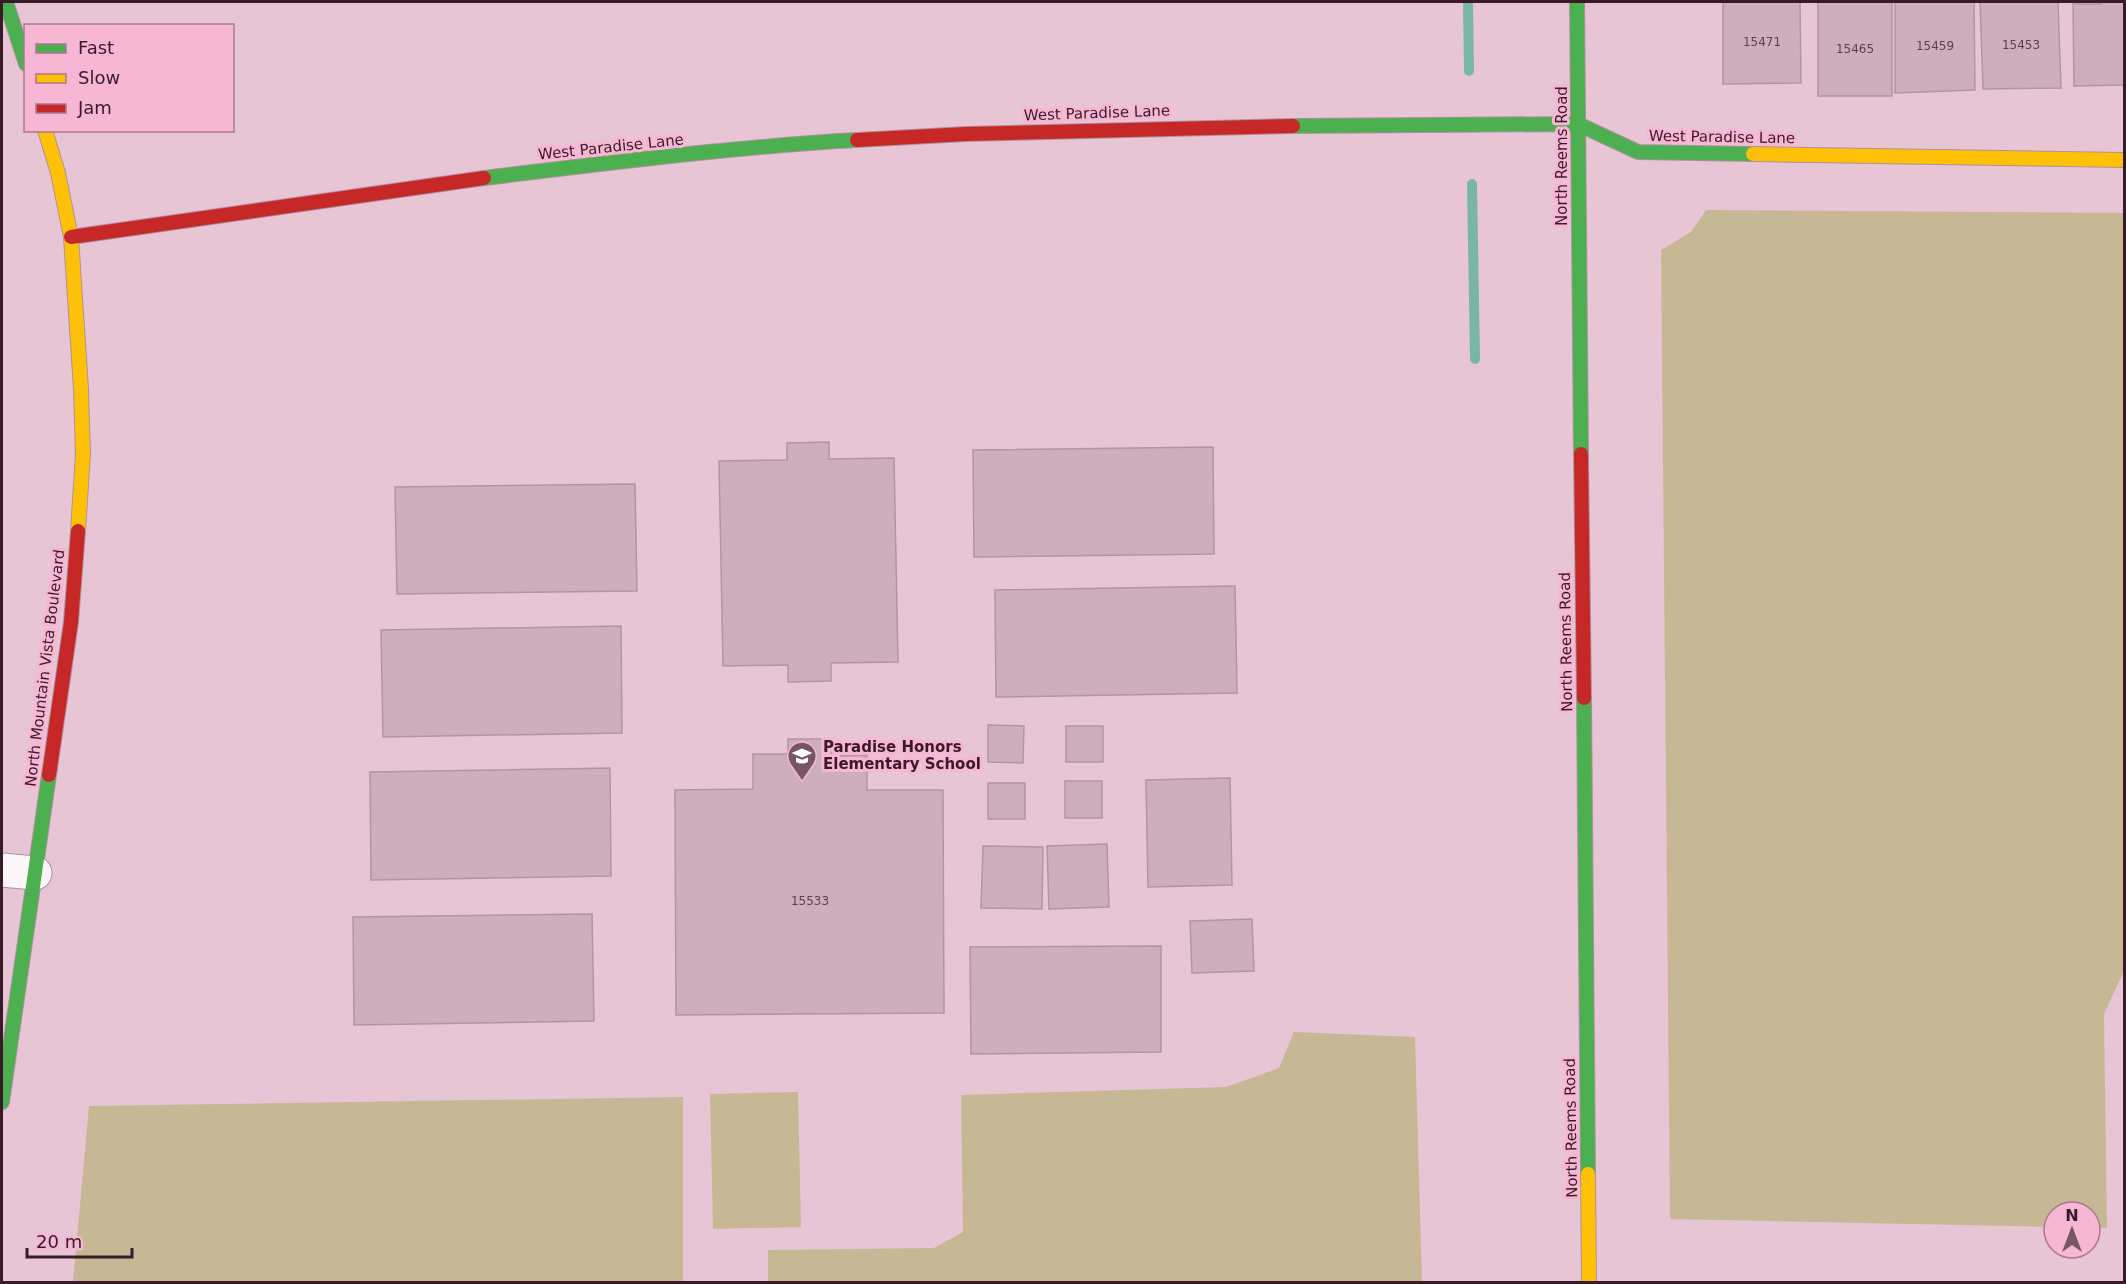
<svg xmlns="http://www.w3.org/2000/svg" width="2126" height="1284" viewBox="0 0 2126 1284" font-family="'DejaVu Sans',sans-serif">
<style>
.green{fill:#c7b895}
.lines{fill:none;stroke-linecap:round;stroke-linejoin:round}
.stream{stroke:#7ab6a5;stroke-width:10}
.building{fill:#cdaebd;stroke:#b294a2;stroke-width:1.5}
.street-casing{stroke:#ae919f;stroke-width:35}
.fast-casing{stroke:#ae919f;stroke-width:16}
.slow-casing{stroke:#ae919f;stroke-width:16}
.jam-casing{stroke:#ae919f;stroke-width:16}
.street{stroke:#fcf6f9;stroke-width:33}
.fast{stroke:#4caf50;stroke-width:14}
.slow{stroke:#ffc107;stroke-width:14}
.jam{stroke:#c62828;stroke-width:14}
.labels{text-anchor:middle;dominant-baseline:central;stroke-width:6;stroke-linejoin:round;paint-order:stroke}
.number-label{font-size:12px;fill:#5d3f4e}
.street-label{font-size:15px;fill:#381a29;stroke:#f7b6d4}
.poi-label{font-size:15px;font-weight:bold;fill:#381a29;stroke:#f7b6d4;text-anchor:start}
</style>
<rect width="100%" height="100%" fill="#e8c5d5"/>
<!-- green -->
<g class="green">
<path d="M1706,210L2124,213V971L2104,1014L2107,1228H2090V1212H2054V1227L1670,1219L1661,250L1691,232Z"/>
<path d="M1294,1032L1415,1037L1422,1282H768V1250L934,1248L963,1232L961,1095L1226,1087L1279,1068Z"/>
<path d="M798,1092L801,1227L713,1229L710,1094Z"/>
<path d="M683,1097V1282H73L89,1106Z"/>
</g>
<g class="lines">
<!-- stream -->
<g class="stream">
<path d="M1468,2L1469,71"/>
<path d="M1472,184L1475,359"/>
</g>
</g>
<!-- building -->
<g class="building">
<path d="M1723,2H1800L1801,83L1723,84Z"/>
<rect x="1818" y="2" width="74" height="94"/>
<path d="M1895,2H1974L1975,90L1895,93Z"/>
<path d="M1980,2H2058L2061,88L1983,89Z"/>
<path d="M2101,2H2124V85L2074,86L2073,4H2101Z"/>
<path d="M829,442V459L894,458L898,662L831,663V681L788,682V665L723,666L719,461L787,460V443Z"/>
<path d="M1213,447L1214,554L974,557L973,450Z"/>
<path d="M635,484L637,591L397,594L395,487Z"/>
<path d="M1235,586L1237,693L996,697L995,590Z"/>
<path d="M621,626L622,733L383,737L381,630Z"/>
<path d="M988,725L1024,726L1023,763L988,762Z"/>
<rect x="1066" y="726" width="37" height="36"/>
<path d="M788,739H832V756L867,755V790H943L944,1013L676,1015L675,790L753,789V754H788Z"/>
<path d="M610,768L611,876L371,880L370,772Z"/>
<path d="M1230,778L1232,885L1148,887L1146,780Z"/>
<rect x="1065" y="781" width="37" height="37"/>
<rect x="988" y="783" width="37" height="36"/>
<path d="M1107,844L1109,907L1049,909L1047,846Z"/>
<path d="M983,846L1043,847L1042,909L981,908Z"/>
<path d="M592,914L594,1021L354,1025L353,917Z"/>
<path d="M1252,919L1254,971L1192,973L1190,921Z"/>
<path d="M1161,946V1052L971,1054L970,947Z"/>
</g>
<g class="lines">
<!-- street casing -->
<g class="street-casing">
<path id="street" d="M2,870L35,873"/>
</g>
<!-- fast casing -->
<g class="fast-casing">
<g id="fast">
<path d="M6,2L26,64"/>
<path d="M1577,2L1581,454"/>
<path d="M1293,126L1578,124L1638,152L1753,154"/>
<path d="M484,178C608,163 732,147 857,140"/>
<path d="M1584,698L1588,1174"/>
<path d="M2,1102L49,775"/>
</g>
</g>
<!-- slow casing -->
<g class="slow-casing">
<g id="slow">
<path d="M45,130L58,173L71,237L81,389L83,454L78,531"/>
<path d="M1753,154L2124,160"/>
<path d="M1588,1174L1589,1282"/>
</g>
</g>
<!-- jam casing -->
<g class="jam-casing">
<g id="jam">
<path d="M857,140L966,134L1293,126"/>
<path d="M71,237L484,178"/>
<path d="M1581,454L1584,698"/>
<path d="M49,775L71,622L78,531"/>
</g>
</g>
<!-- street -->
<use href="#street" class="street"/>
<!-- fast -->
<use href="#fast" class="fast"/>
<!-- slow -->
<use href="#slow" class="slow"/>
<!-- jam -->
<use href="#jam" class="jam"/>
</g>
<!-- icons -->
<defs>
<g id="school-pin" transform="scale(1.5)"><path d="M0 17L-7.5 6A9.5 9.5 0 1 1 7.5 6Z" fill="#765665" stroke="#f7b6d4"/><path d="M0-5L7-2L0 1L-7-2ZM-4 1L0 2.5L4 1V4Q0 6-4 4Z" fill="#fff"/></g>
</defs>
<g fill-rule="evenodd">
<use href="#school-pin" x="802" y="756"/>
</g>
<g class="labels">
<!-- number labels -->
<g class="number-label">
<text x="1762" y="42">15471</text>
<text x="2021" y="45">15453</text>
<text x="1935" y="46">15459</text>
<text x="1855" y="49">15465</text>
<text x="810" y="901">15533</text>
</g>
<!-- street labels -->
<g class="street-label">
<text transform="translate(1097 113) rotate(-2)">West Paradise Lane</text>
<text transform="translate(1722 137) rotate(1)">West Paradise Lane</text>
<text transform="translate(611 147) rotate(-6)">West Paradise Lane</text>
<text transform="translate(1562 156) rotate(-90)">North Reems Road</text>
<text transform="translate(1566 642) rotate(-91)">North Reems Road</text>
<text transform="translate(45 668) rotate(-83)">North Mountain Vista Boulevard</text>
<text transform="translate(1571 1128) rotate(-91)">North Reems Road</text>
</g>
<!-- poi labels -->
<g class="poi-label">
<text x="823" y="747">Paradise Honors<tspan x="823" dy="17">Elementary School</tspan></text>
</g>
</g>
<!-- border -->
<rect width="2126" height="1284" fill="none" stroke="#381a29" stroke-width="6"/>
<!-- legend -->
<rect x="24" y="24" width="210" height="108" fill="#f7b6d4" stroke="#ab7890" stroke-width="1.5"/>
<rect x="36" y="44" width="30" height="9" fill="#4caf50" stroke="#ab7890" stroke-width="1.5"/>
<text x="78" y="54" font-size="18" fill="#381a29">Fast</text>
<rect x="36" y="74" width="30" height="9" fill="#ffc107" stroke="#ab7890" stroke-width="1.5"/>
<text x="78" y="84" font-size="18" fill="#381a29">Slow</text>
<rect x="36" y="104" width="30" height="9" fill="#c62828" stroke="#ab7890" stroke-width="1.5"/>
<text x="78" y="114" font-size="18" fill="#381a29">Jam</text>
<!-- north arrow -->
<g transform="translate(2072 1230)"><circle r="28" fill="#f7b6d4" stroke="#ab7890" stroke-width="1.5"/>
<path d="M0-4.5L10 22L0 15L-10 22Z" fill="#765665"/>
<text y="-9" font-size="16" font-weight="bold" text-anchor="middle" fill="#381a29">N</text>
</g>
<!-- scale -->
<path d="M27 1248v9h105v-9" fill="none" stroke="#381a29" stroke-width="3"/>
<text x="36" y="1248" font-size="18" fill="#381a29" stroke="#f7b6d4" stroke-width="4.5" paint-order="stroke">20 m</text>
</svg>
